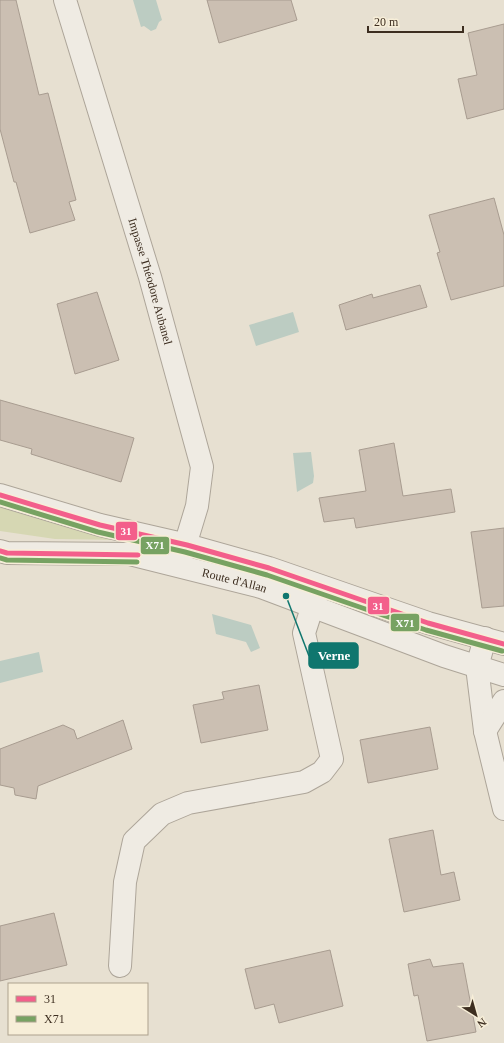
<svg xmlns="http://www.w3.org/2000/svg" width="504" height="1043" viewBox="0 0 504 1043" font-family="'Times New Roman',serif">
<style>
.green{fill:#d6d7b3}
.water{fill:#bcccc2}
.building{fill:#cbbfb2;stroke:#a89c90}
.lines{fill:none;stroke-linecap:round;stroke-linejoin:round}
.minor-casing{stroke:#ada599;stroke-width:24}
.tertiary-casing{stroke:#ada599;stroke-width:24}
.minor{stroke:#efebe3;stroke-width:22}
.tertiary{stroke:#efebe3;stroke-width:22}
.bus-1-casing{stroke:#f7eed8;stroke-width:8}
.bus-2-casing{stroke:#f7eed8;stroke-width:8}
.bus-1{stroke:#f35f8b;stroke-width:5}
.bus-2{stroke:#77a262;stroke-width:5}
.labels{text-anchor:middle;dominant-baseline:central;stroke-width:3.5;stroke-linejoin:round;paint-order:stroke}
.street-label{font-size:12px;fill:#3d2e20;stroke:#f7eed8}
.leader{fill:none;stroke:#0f766e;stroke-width:1.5}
.callout-dot{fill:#0f766e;stroke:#f7eed8;stroke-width:1.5}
.callout{fill:#0f766e;stroke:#0f766e;stroke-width:1.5}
.callout-label{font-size:13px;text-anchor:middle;font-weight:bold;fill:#fff}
.line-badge{stroke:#f7eed8;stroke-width:1.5}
.badge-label{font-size:11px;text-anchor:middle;font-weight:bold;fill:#fff}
</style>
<rect width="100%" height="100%" fill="#e7e0d1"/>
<!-- green -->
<path class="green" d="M0,503L123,540L55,539L0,531Z"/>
<!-- water -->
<g class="water">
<path d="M133,0H156L162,20L159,22L156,29L151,31L144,26L141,27Z"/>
<path d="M293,312L299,332L256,346L249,325Z"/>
<path d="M311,452L314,476L313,483L297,492L293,453Z"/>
<path d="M212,614L251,625L260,648L251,652L246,642L216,634Z"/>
<path d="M39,652L43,672L0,683V661Z"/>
</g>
<!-- building -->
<g class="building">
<path d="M0,0H16L39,95L48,93L76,200L69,202L75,220L30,233L16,182H14L0,129Z"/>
<path d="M207,0H291L297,20L219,43Z"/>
<path d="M504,24V109L467,119L458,79L477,75L468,33Z"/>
<path d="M494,198L504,235V286L451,300L437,253L440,252L429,215Z"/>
<path d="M420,285L427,307L346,330L339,305L372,294L373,298Z"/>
<path d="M97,292L119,360L75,374L57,304Z"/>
<path d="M0,400L134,438L121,482L31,454L32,449L0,440Z"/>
<path d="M394,443L403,496L451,489L455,512L356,528L354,518L324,522L319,498L366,491L359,450Z"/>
<path d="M504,528V606L482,608L471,532Z"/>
<path d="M259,685L268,730L201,743L193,705L224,699L222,692Z"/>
<path d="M123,720L132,749L38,786L36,799L15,795L14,788L0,785V749L63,725L74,730L77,739Z"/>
<path d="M430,727L438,769L368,783L360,740Z"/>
<path d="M433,830L441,875L454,872L460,900L404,912L389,839Z"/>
<path d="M54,913L67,965L0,981V926Z"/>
<path d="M330,950L343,1006L279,1023L274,1004L255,1009L245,969Z"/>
<path d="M430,959L433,967L463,963L476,1032L427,1041L418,995L414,996L408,964Z"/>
</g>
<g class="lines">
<!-- minor casing -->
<g class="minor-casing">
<g id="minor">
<path id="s1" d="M65,0L150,277L202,467L197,506L180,562"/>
<path d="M485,638L477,667L485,731L504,809"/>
<path d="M485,731L504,701"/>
<path d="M120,966L125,882L134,841L162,814L188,803L304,782L322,772L332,759L304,633L318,589"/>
</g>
</g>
<!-- tertiary casing -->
<g class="tertiary-casing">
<g id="tertiary">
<path d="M0,495L100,525L187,545L269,568L428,623L504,644"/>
<path id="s2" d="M0,551L7,553L130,554L261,587L444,656L504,675"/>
</g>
</g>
<!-- minor -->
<use href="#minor" class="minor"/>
<!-- tertiary -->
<use href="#tertiary" class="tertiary"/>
<!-- bus-1 casing -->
<g class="bus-1-casing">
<g id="bus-1">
<path d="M0,495L100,525L187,545L269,568L428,623L504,644"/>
<path d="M0,551L7,553L138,555"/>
</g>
</g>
<!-- bus-2 casing -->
<g class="bus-2-casing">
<g id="bus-2">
<path d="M0,502L98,532L185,552L267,575L426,630L502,651"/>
<path d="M0,558L7,560L137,562"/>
</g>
</g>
<!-- bus-1 -->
<use href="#bus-1" class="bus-1"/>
<!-- bus-2 -->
<use href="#bus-2" class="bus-2"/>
</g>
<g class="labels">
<!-- street labels -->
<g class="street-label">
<text stroke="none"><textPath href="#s1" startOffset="294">Impasse Théodore Aubanel</textPath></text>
<text stroke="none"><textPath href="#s2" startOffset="238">Route d'Allan</textPath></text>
</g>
</g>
<!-- callouts -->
<path class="leader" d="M286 596L309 656"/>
<circle class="callout-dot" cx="286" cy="596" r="4"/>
<rect class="callout" x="309" y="643" width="49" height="25" rx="4"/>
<g class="callout-label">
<text x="334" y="660">Verne</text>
</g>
<g class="line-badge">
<rect x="115" y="521" width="23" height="20" rx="4" fill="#f35f8b"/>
<rect x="140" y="536" width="30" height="19" rx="4" fill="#77a262"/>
<rect x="367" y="596" width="23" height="19" rx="4" fill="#f35f8b"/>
<rect x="390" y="613" width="30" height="19" rx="4" fill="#77a262"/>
</g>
<g class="badge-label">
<text x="126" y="535">31</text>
<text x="155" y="549">X71</text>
<text x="378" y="610">31</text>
<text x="405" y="627">X71</text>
</g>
<!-- legend -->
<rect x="8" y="983" width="140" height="52" fill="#f7eed8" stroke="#ada18e"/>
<rect x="16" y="996" width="20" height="6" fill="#f35f8b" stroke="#ada18e"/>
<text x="44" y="1003" font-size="12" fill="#3d2e20">31</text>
<rect x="16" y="1016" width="20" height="6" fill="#77a262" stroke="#ada18e"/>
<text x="44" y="1023" font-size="12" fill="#3d2e20">X71</text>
<!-- north arrow -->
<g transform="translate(476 1015) rotate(143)" stroke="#f7eed8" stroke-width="3" paint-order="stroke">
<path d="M0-3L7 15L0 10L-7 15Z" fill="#3d2e20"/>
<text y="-6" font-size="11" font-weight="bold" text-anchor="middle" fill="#3d2e20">N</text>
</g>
<!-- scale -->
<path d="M368 26v6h95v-6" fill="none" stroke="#3d2e20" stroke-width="2"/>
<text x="374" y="26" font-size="12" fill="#3d2e20" stroke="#f7eed8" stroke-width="3" paint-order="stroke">20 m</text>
</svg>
